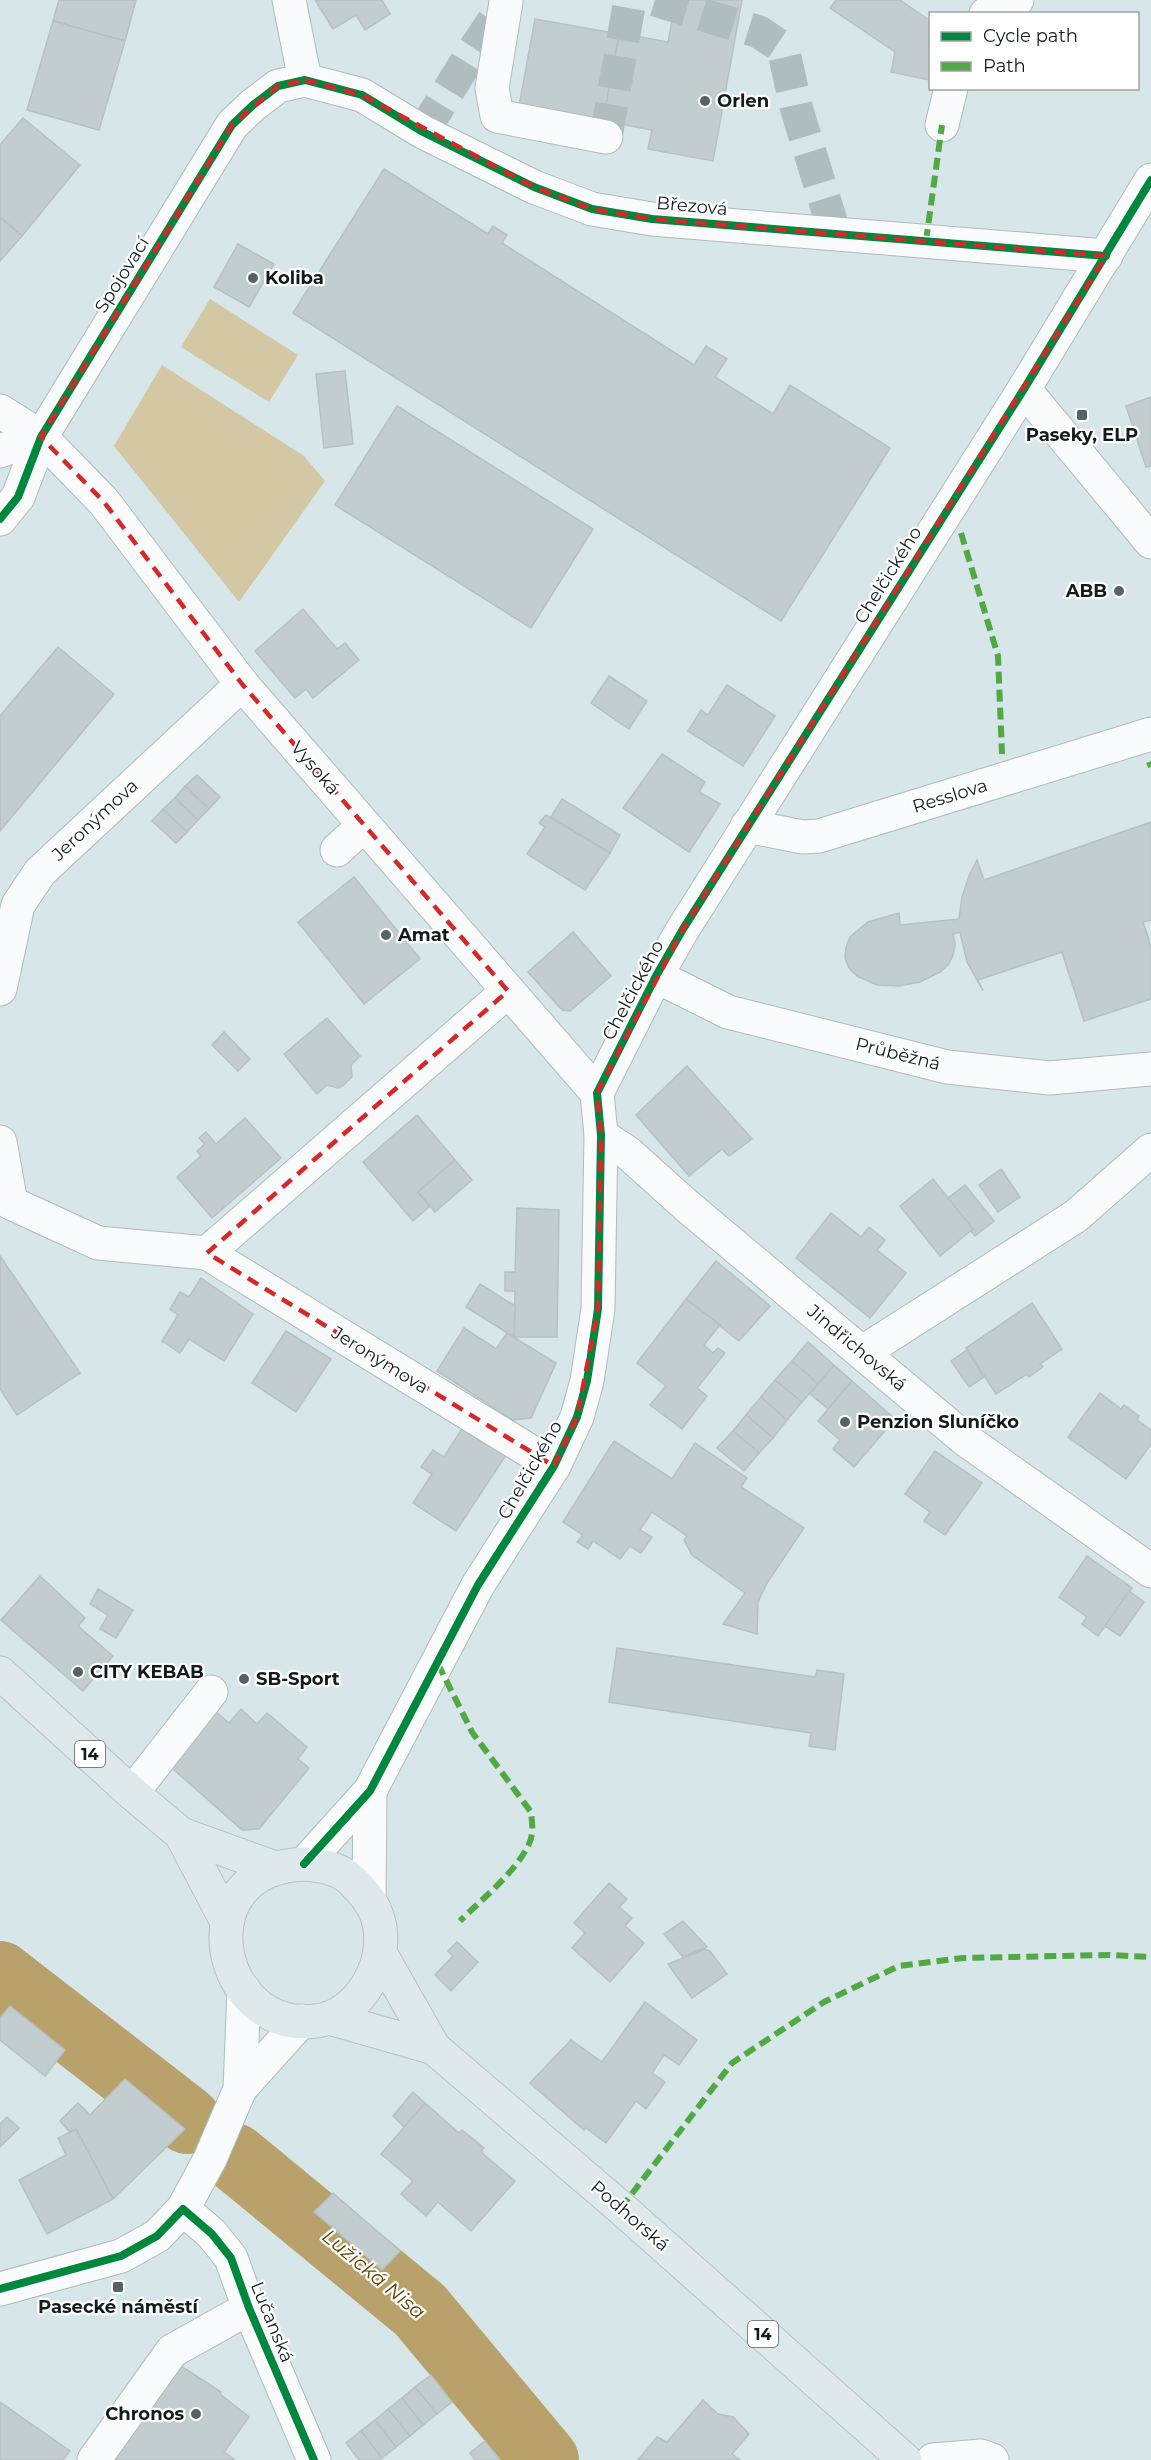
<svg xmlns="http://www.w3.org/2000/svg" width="1151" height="2460" viewBox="0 0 1151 2460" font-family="Montserrat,sans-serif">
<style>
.green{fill:#d3c7a4}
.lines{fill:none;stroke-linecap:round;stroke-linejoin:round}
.river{stroke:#b8a16a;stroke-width:68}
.building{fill:#c2cdcf;stroke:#b5c1c3;stroke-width:1.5}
.minor-tunnel{stroke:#afbdbf;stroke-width:33;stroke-dasharray:33 16;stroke-linecap:butt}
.minor-casing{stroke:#afbbbd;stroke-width:35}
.major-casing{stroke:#b8c0c1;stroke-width:35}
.minor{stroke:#f9fbfc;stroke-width:33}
.major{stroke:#dee9eb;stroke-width:33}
.quiet{stroke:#51a943;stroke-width:6;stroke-dasharray:12 6;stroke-linecap:butt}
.cycleway-casing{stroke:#fff;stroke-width:11}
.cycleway{stroke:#00873e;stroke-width:8}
.marked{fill:none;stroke:#d62828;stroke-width:4.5;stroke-dasharray:12 8;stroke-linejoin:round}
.poi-dot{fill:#566264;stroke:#fff;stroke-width:2}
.labels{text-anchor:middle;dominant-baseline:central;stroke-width:4.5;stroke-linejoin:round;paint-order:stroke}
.shield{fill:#fff;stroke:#585f61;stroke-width:1.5}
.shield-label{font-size:16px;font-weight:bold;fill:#111b1d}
.poi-label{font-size:18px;font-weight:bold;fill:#111b1d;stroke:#fff;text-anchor:start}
.street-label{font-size:18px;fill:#111b1d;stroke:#fff}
.water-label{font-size:20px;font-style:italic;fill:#614605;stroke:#fff}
</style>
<rect width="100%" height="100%" fill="#d7e6e8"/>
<!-- green -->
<g class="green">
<path d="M210,299L298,355L269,402L181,347Z"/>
<path d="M162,365L304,456L325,481L239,602L114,446Z"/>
</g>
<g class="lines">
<!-- river -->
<g class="river">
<path d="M0,1975L187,2120"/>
<path d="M234,2157L420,2310L545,2460"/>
</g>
</g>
<!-- building -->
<g class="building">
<path d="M59,0H136L125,41L53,21Z"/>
<path d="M315,0H382L390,14L365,30L356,15L333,29Z"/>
<path d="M676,0H742L713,161L648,149L652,130L603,121L619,33L668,42Z"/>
<path d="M836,0H900L930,21V80L891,72L895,52L830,8Z"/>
<path d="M535,19L613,33L618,40L604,115L597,119L514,133Z"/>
<path d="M53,21L125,41L99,130L27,110Z"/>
<path d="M23,118L80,165L22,236L0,217V145Z"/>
<path d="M384,169L488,234L493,226L507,235L502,243L694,365L706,346L727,359L715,377L773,414L790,385L890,448L781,621L293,313Z"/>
<path d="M0,217L22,236L0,261Z"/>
<path d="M238,244L274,264L249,307L214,287Z"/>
<path d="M345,371L353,444L324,448L316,374Z"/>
<path d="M1151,397V466L1146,467L1126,406Z"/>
<path d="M397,406L593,529L531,628L335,505Z"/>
<path d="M303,609L337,649L345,643L359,660L313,698L306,689L295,698L255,651Z"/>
<path d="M58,647L114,694L0,831V716Z"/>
<path d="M609,676L647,701L629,729L591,703Z"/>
<path d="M727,685L775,716L743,766L688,731L701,710L708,715Z"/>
<path d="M662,754L705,782L699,792L720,804L689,852L623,808Z"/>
<path d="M197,775L220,797L209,809L185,786Z"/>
<path d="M185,786L209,809L198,820L175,798Z"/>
<path d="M175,798L198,820L187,832L163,809Z"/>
<path d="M562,799L620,835L610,853L551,817Z"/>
<path d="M163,809L187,832L176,843L152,821Z"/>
<path d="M546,815L610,853L585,890L527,854L545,827L539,823Z"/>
<path d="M1151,822V920L1143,922L1151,946V999L1084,1021L1062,952L978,980L983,991L967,962L960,932L953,934L955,944L953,955L948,965L940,972L920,982L899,986L877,985L857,976L849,968L845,958L846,947L850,937L868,922L899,913L900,925L959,919L962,897L969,876L977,860L984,880Z"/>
<path d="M354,877L420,959L364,1004L298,922Z"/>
<path d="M573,932L611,976L570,1011L562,1010L528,972Z"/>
<path d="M327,1018L360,1056L351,1065L352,1077L344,1085L338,1088L327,1085L317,1094L284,1054Z"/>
<path d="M224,1032L250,1059L238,1071L212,1045Z"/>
<path d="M687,1066L752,1139L729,1156L722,1149L689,1176L636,1115Z"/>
<path d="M417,1115L455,1160L418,1192L430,1206L413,1221L363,1162Z"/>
<path d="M245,1118L281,1158L212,1218L177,1177L201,1156L197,1151L205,1144L199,1138L206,1132L216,1144Z"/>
<path d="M455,1160L472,1180L435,1212L418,1192Z"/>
<path d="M1001,1169L1020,1197L998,1212L979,1185Z"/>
<path d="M933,1179L973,1229L940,1256L900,1206Z"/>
<path d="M965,1185L994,1221L975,1236L971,1231L973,1229L948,1198Z"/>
<path d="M517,1208L559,1210L557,1337H514L515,1291H505V1272H515Z"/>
<path d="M831,1213L861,1237L869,1227L885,1240L877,1250L906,1273L870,1318L796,1258Z"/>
<path d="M0,1256L80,1373L17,1415L0,1389Z"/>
<path d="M716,1261L770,1306L739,1341L686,1299Z"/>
<path d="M201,1278L253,1314L224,1361L189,1339L180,1353L162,1341L178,1315L170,1309L180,1292L189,1297Z"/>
<path d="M480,1284L515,1306L514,1337L466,1307Z"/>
<path d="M686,1299L720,1325L704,1345L713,1353L718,1348L725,1353L697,1388L707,1396L682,1429L650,1405L666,1386L637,1363Z"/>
<path d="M1032,1303L1062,1349L1040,1364L1043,1367L1029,1377L1027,1374L996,1394L966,1348Z"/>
<path d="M464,1328L496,1349L507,1333L556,1363L531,1418L513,1420L437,1371Z"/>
<path d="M286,1331L331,1359L296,1412L252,1383Z"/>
<path d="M808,1342L834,1365L818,1384L792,1361Z"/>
<path d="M967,1350L984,1377L969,1387L951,1361Z"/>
<path d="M792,1361L818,1384L802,1402L775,1380Z"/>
<path d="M834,1365L852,1381L828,1409L810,1394Z"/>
<path d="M775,1380L802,1402L787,1420L761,1397Z"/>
<path d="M852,1381L895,1419L854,1467L833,1449L840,1440L818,1421Z"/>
<path d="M1100,1393L1121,1409L1124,1405L1139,1416L1137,1420L1151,1430V1444L1126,1479L1068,1437Z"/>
<path d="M761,1397L787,1420L773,1438L746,1415Z"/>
<path d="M746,1415L773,1438L759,1453L733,1431Z"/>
<path d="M463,1427L506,1455L456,1531L413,1503L432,1474L421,1467L433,1450L444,1457Z"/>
<path d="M733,1431L759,1453L744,1471L717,1448Z"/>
<path d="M614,1441L672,1479L695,1443L747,1478L741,1487L804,1528L767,1583L758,1602L757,1634L723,1624L745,1593L692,1555L684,1540L687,1536L652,1512L640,1530L652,1537L641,1553L630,1546L620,1559L593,1541L588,1549L577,1542L583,1535L563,1522Z"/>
<path d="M935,1451L982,1483L945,1535L924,1521L930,1512L905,1494Z"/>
<path d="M1087,1556L1132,1588L1098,1636L1082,1624L1087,1617L1059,1597Z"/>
<path d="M40,1576L85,1618L78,1626L113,1656L83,1691L1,1620Z"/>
<path d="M98,1589L133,1610L116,1638L100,1629L108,1615L90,1604Z"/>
<path d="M1129,1591L1144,1602L1120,1636L1105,1626Z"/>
<path d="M617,1648L815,1677L817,1670L844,1674L835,1750L809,1746L811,1733L609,1702Z"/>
<path d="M209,1706L229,1723L241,1709L257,1724L267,1713L307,1747L298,1759L309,1768L259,1829L242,1830L163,1760Z"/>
<path d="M609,1883L627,1899L619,1907L632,1918L625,1926L644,1943L610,1982L572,1948L585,1933L574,1923Z"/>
<path d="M683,1921L707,1947L683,1957L664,1934Z"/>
<path d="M457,1942L478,1962L451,1991L435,1975L453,1956L448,1951Z"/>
<path d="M705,1949L710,1951L727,1974L692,1998L668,1964Z"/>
<path d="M645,2002L697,2040L679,2065L664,2055L652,2073L665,2082L646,2109L636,2101L606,2143L586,2128L584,2130L530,2083L571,2040L602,2062Z"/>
<path d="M10,2006L65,2050L45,2076L0,2040V2018Z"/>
<path d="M125,2079L185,2129L113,2199L76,2129L70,2132L60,2121L78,2103L90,2115Z"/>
<path d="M413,2092L425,2103L404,2127L393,2116Z"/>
<path d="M425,2103L459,2133L462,2130L484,2148L481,2152L515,2181L471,2231L438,2202L426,2216L401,2194L413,2181L381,2154Z"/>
<path d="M7,2117L19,2128L0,2147V2124Z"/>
<path d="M76,2129L113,2199L47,2234L19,2180L66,2155L58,2138Z"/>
<path d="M333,2193L400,2251L382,2270L314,2212Z"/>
<path d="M181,2366L221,2392L220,2394L249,2417L224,2452L235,2460H114Z"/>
<path d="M431,2375L452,2402L437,2414L415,2387Z"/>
<path d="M415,2387L437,2414L423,2425L402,2398Z"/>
<path d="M402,2398L423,2425L410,2436L388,2409Z"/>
<path d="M703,2400L718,2414L733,2417L749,2434L732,2454L740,2460H638L657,2437L667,2442Z"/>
<path d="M0,2402L70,2451L63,2460H0Z"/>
<path d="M388,2409L410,2436L396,2447L375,2420Z"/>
<path d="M375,2420L396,2447L382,2458L361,2431Z"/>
<path d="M361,2431L382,2458L379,2460H359L346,2443Z"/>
<path d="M485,2441L500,2460H475L470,2453Z"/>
</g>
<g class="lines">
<!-- minor-tunnel -->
<g class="minor-tunnel">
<path d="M655,0L759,32L783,48L796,107L835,234"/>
<path d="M423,132L471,54L506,2L511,0"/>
<path d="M606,137L630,0"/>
</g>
<!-- minor casing -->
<g class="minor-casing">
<g id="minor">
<path d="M289,0L305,80"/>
<path d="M506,2L492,88L497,116L606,137"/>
<path d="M986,14L1017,0"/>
<path d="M942,125L951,88"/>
<path d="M1024,389L1151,542"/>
<path d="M0,411L41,437L104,502L242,684L597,1093"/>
<path d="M0,451L41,437"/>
<path d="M0,519L18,497L41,437L232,125L253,105L278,86L305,80L362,95L423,132L534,187L592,209L652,219L1106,256"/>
<path d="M747,826L803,837L819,836L1151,734"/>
<path d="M337,850L364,825"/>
<path d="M656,976L728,1012L947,1067L1050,1078L1151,1069"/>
<path d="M0,989L18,905L40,872L242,684"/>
<path d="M601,1135L628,1153L687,1206L966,1440L1151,1571"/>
<path d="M0,1142L11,1203L98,1243L207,1253L554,1466"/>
<path d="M207,1253L508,991"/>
<path d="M863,1352L1076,1216L1151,1150"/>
<path d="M132,1793L211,1692"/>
<path d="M304,1864L370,1791L478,1585L554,1466L577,1417L587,1381L598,1309L601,1135L597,1093L656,976L683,929L1024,389L1151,180"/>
<path d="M369,1900L370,1791"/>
<path d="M240,2089L301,2021"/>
<path d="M183,2209L212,2234L231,2258L249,2308L314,2460"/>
<path d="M0,2289L121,2256L157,2236L183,2209L210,2159L240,2089L244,1990"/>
<path d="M94,2460L172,2351L249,2308"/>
<path d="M933,2460L981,2456L992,2460"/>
</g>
</g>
<!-- major casing -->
<g class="major-casing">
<g id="major">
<path d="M0,1673L132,1793L181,1834L227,1922"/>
<path d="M181,1834L275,1868"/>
<path d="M304,1864C314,1865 326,1866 335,1870C345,1873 354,1882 360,1889C367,1897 374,1906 377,1916C392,1958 361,2016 316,2021C216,2034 182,1869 304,1864Z"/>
<path d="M380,1953L434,2048"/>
<path d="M329,2018L434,2048L621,2208L905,2460"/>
</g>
</g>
<!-- minor -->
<use href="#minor" class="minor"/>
<!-- major -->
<use href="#major" class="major"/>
<!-- quiet -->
<g class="quiet">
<path d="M926,241L942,125"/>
<path d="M961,533L998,656L1002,754"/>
<path d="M1149,762L1151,767"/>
<path d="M438,1664L472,1732L531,1812C532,1822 534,1834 529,1844C516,1872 482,1899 460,1921"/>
<path d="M621,2208L732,2063L824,2002L899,1966L963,1958L1110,1955L1151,1957"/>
</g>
<!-- cycleway casing -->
<g class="cycleway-casing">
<g id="cycleway">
<path d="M0,519L18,497L41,437L232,125L253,105L278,86L305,80L362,95L423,132L534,187L592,209L652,219L1106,256"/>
<path d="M304,1864L370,1791L478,1585L554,1466L577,1417L587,1381L598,1309L601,1135L597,1093L656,976L683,929L1024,389L1151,180"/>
<path d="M0,2289L121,2256L157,2236L183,2209L212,2234L231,2258L249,2308L314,2460"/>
</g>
</g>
<!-- cycleway -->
<use href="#cycleway" class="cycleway"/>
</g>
<!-- marked area -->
<path class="marked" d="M305,80L362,95L534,187L592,209L652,219L1106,256L683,929L597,1093L601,1135L598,1309L577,1417L554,1466L207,1253L508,991L242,684L104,502L41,437L232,125L278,86Z"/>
<!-- markers -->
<g class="poi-dot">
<circle cx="705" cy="101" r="6"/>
<circle cx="253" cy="278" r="6"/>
<rect x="1076" y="409" width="12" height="12" rx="3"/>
<circle cx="1119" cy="591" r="6"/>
<circle cx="386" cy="935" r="6"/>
<circle cx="845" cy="1422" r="6"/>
<circle cx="78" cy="1672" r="6"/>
<circle cx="244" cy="1679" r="6"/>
<rect x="112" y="2281" width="12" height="12" rx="3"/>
<circle cx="196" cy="2414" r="6"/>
</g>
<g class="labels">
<!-- shield labels -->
<g class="shield">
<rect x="75" y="1741" width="30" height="26" rx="4.5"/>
<rect x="748" y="2321" width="30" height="26" rx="4.5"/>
</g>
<g class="shield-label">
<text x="90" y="1754">14</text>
<text x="763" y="2334">14</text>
</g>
<!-- poi labels -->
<g class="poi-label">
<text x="717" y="101">Orlen</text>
<text x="265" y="278">Koliba</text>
<text x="1082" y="435" text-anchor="middle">Paseky, ELP</text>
<text x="1107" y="591" text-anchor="end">ABB</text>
<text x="398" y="935">Amat</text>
<text x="857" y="1422">Penzion Sluníčko</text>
<text x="90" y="1672">CITY KEBAB</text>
<text x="256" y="1679">SB-Sport</text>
<text x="118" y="2307" text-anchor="middle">Pasecké náměstí</text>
<text x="184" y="2414" text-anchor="end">Chronos</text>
</g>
<!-- street labels -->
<g class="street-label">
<text transform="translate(692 206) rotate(5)">Březová</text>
<text transform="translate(122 275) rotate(-58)">Spojovací</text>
<text transform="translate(888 575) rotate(-58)">Chelčického</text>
<text transform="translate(315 768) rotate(49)">Vysoká</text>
<text transform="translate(950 796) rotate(-17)">Resslova</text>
<text transform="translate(95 820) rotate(-43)">Jeronýmova</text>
<text transform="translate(633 990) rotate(-62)">Chelčického</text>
<text transform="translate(898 1054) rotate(14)">Průběžná</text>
<text transform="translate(857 1348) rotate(40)">Jindřichovská</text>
<text transform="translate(380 1360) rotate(32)">Jeronýmova</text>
<text transform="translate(530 1470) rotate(-60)">Chelčického</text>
<text transform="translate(630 2216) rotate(41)">Podhorská</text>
<text transform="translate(272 2322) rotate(68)">Lučanská</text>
</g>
<!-- water labels -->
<g class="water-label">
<text transform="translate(374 2274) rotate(40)">Lužická Nisa</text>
</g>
</g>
<!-- legend -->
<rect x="929" y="12" width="210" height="78" fill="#ffffff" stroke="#a0a4a5" stroke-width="1.5"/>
<rect x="941" y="32" width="30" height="9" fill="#00873e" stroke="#a0a4a5" stroke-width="1.5"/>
<text x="983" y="42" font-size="18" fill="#111b1d">Cycle path</text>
<rect x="941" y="62" width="30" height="9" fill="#51a943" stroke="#a0a4a5" stroke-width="1.5"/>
<text x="983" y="72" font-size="18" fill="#111b1d">Path</text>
</svg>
